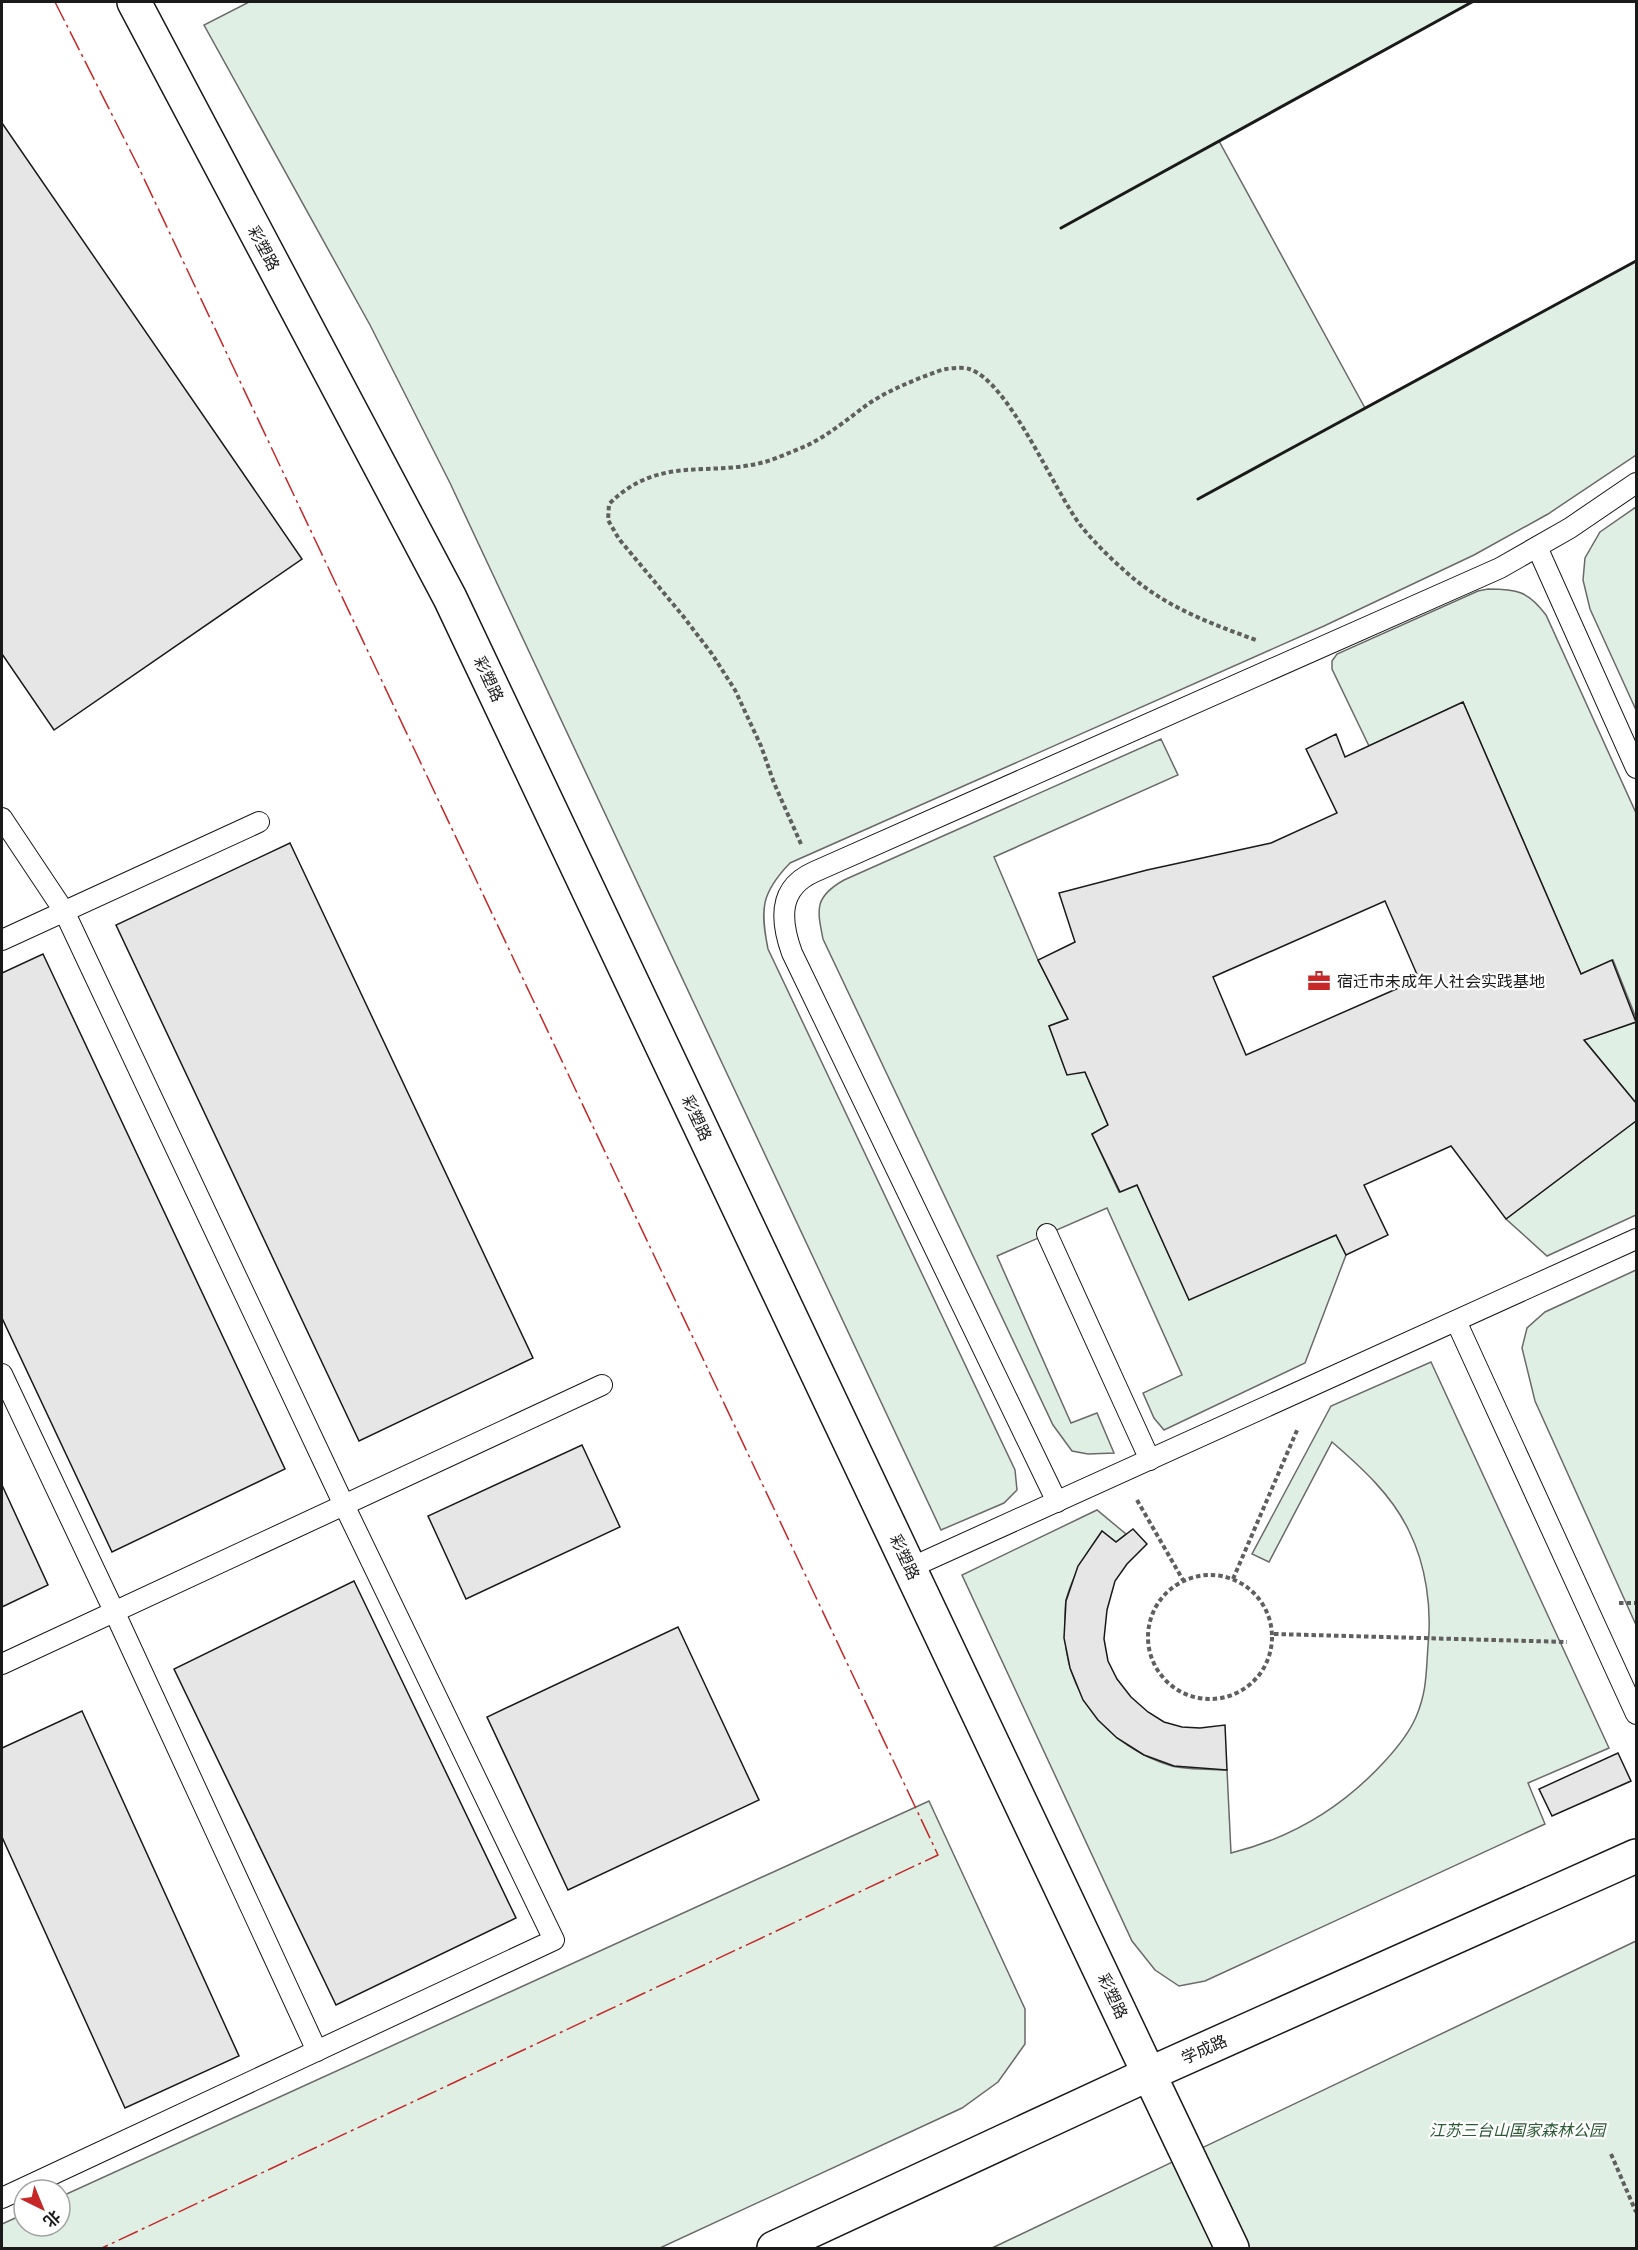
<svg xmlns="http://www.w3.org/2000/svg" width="1638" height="2250" viewBox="0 0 1638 2250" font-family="'Source Serif 4','Noto Sans SC',serif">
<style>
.green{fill:#e0efe3;stroke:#6a6a6a;stroke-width:1.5}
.building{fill:#e6e6e6;stroke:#1a1a1a;stroke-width:1.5;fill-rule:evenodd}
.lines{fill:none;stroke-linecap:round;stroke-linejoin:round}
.lane-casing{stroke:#1a1a1a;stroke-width:22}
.street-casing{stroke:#1a1a1a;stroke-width:36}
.secondary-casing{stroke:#1a1a1a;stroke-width:36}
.path{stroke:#5f5f5f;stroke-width:4;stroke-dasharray:4.5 3;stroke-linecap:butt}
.lane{stroke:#fff;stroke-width:20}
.street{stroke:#fff;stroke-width:33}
.secondary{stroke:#fff;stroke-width:33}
.wall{stroke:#1a1a1a;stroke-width:3}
.power{stroke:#c62828;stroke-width:1.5;stroke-dasharray:21 4.5 3 4.5;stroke-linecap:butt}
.labels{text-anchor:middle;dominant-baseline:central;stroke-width:4.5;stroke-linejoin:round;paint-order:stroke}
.street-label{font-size:16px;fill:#1a1a1a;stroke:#fff}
.poi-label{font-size:16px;fill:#1a1a1a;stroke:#fff;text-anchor:start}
.park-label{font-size:16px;font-style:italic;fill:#2b5a34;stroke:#fff}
</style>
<rect width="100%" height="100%" fill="#fff"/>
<!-- green -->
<g class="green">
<path d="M249,2H1472L1219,141L1365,408L1636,261V455L1548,514L1474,555L1324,626L790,863C761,893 760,909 768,949L1015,1470L1017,1490L1004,1503L941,1530L450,483L370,325L204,25Z"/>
<path d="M1636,507V710L1590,609L1583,580L1585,558L1600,532Z"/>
<path d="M1488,589C1517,589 1528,591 1546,615L1636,813V1018L1613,960L1581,974L1463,702L1369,746L1332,669V661L1337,654L1478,591Z"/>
<path d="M1161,739L1178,775L994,857L1038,960L1068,1019L1049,1026L1067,1074L1085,1072L1108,1125L1092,1134L1119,1192L1137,1185L1189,1299L1336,1235L1346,1255L1305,1363L1164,1430L1154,1418L1143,1393L1182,1375L1107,1208L997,1256L1071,1423L1097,1413L1114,1453L1088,1454L1072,1451L1053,1425L823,939C817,909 814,897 844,880Z"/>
<path d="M1636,1022V1103L1584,1040Z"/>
<path d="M1636,1121V1215L1547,1256L1506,1219Z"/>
<path d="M1636,1270V1625L1535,1401L1522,1348L1527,1328L1545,1312Z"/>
<path d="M1431,1362L1609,1748L1528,1783L1545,1824L1205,1981L1179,1986L1155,1970L1132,1941L962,1575L1097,1510L1126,1534L1116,1542L1102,1531C1087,1553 1073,1574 1066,1600C1065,1607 1065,1616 1065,1623C1062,1690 1108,1747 1172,1766C1189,1770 1210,1769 1227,1770L1231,1853C1292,1838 1343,1807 1385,1761C1397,1748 1409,1733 1416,1717C1427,1691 1426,1673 1428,1646C1432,1608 1426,1565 1409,1531C1392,1495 1361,1467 1332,1442L1269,1562L1252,1554L1331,1406Z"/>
<path d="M929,1801L1025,2009V2044L998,2082L962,2108L660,2248H2V2224L24,2214V2226H60V2197Z"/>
<path d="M1636,1941V2248H992Z"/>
</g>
<!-- building -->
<g class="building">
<path d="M2,123L302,559L54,730L2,654Z"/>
<path d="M1463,702L1581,974L1612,960L1636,1022L1584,1040L1636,1103V1121L1506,1219L1451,1146L1364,1185L1388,1235L1346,1255L1336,1235L1189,1300L1137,1185L1120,1192L1092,1134L1108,1125L1085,1072L1067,1075L1049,1026L1068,1019L1038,960L1075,942L1059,893L1147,870L1271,843L1337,813L1306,749L1336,734L1345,757ZM1385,901L1419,979L1246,1055L1213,977Z"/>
<path d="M290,843L533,1358L359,1441L116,925Z"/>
<path d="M43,954L285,1469L112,1552L2,1318V973Z"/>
<path d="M582,1445L620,1527L466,1599L428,1516Z"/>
<path d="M2,1485L48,1585L2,1607Z"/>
<path d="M1133,1529L1147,1544L1127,1564L1115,1581L1107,1610L1104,1639L1108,1661L1117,1679L1131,1697L1148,1712L1164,1722L1182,1727L1200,1728L1225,1725L1227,1770L1174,1766L1144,1755L1117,1738L1098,1720L1083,1700L1070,1668L1064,1638L1066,1601L1078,1566L1102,1531L1116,1542Z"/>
<path d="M354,1581L516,1918L336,2005L174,1669Z"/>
<path d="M678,1627L759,1800L568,1890L487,1717Z"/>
<path d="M82,1711L239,2056L125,2108L2,1837V1748Z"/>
<path d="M1618,1753L1631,1781L1552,1816L1539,1789Z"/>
</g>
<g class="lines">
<!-- lane casing -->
<g class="lane-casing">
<g id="lane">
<path d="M1537,547L1636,768"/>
<path d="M2,818L64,911L344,1505L554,1940L2,2198"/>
<path d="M2,940L259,822"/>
<path d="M1047,1234L1150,1460"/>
<path d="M1456,1321L1636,1714"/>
<path d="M2,1374L114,1611L317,2051"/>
<path d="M1057,1502L792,953C780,920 778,888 814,872L1500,568L1570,528L1636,483"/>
<path d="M910,1568L1636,1239"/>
<path d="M2,1664L602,1385"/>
</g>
</g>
<!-- street casing -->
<g class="street-casing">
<path id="street" d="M1149,2074L1232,2248"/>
</g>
<!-- secondary casing -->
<g class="secondary-casing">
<g id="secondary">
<path d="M134,2L450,598L1149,2074"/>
<path d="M774,2248L1149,2074L1636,1856"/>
</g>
</g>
<!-- path -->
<g class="path">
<path d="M801,844L774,783L761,746L735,690L712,654L683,616L619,539L608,520L609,504C663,450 718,482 779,457C789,453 799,449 808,445C830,434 849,418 868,404C886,392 905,384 925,376C932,374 939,370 946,369C952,368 964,367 969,369C1009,381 1054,491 1081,526C1093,541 1110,558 1125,571C1163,606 1209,623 1256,640"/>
<path d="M1137,1500L1183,1580"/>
<circle cx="1210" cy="1637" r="62"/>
<path d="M1233,1579L1298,1428"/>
<path d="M1619,1603H1636"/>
<path d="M1274,1634L1567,1642"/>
<path d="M1611,2154L1636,2212"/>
</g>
<!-- lane -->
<use href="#lane" class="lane"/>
<!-- street -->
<use href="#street" class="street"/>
<!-- secondary -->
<use href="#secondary" class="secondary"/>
<!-- wall -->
<g class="wall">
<path d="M1061,228L1472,2"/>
<path d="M1198,499L1636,261"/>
</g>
<!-- power -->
<path class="power" d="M55,2L138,166L938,1855L102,2248"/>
</g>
<!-- icons -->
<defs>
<g id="office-bare" transform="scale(1.8)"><path d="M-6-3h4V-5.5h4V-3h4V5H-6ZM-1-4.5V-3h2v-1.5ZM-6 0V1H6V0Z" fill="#c62828" stroke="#fff" stroke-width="2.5" paint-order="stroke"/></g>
</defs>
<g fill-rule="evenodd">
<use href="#office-bare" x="1319" y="981"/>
</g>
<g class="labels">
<!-- street labels -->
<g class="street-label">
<text transform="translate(264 248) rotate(62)">彩塑路</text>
<text transform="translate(489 679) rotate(65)">彩塑路</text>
<text transform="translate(697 1118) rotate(65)">彩塑路</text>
<text transform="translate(905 1557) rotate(65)">彩塑路</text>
<text transform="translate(1113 1996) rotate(65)">彩塑路</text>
<text transform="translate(1204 2049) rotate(-24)">学成路</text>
</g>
<!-- poi labels -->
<g class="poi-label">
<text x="1337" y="981">宿迁市未成年人社会实践基地</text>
</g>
<!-- park labels -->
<g class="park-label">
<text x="1517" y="2130">江苏三台山国家森林公园</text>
</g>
</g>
<!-- border -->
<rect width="1638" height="2250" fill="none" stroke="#1a1a1a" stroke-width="6"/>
<!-- north arrow -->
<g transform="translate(42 2208) rotate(137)"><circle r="28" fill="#ffffff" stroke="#a3a3a3" stroke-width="1.5"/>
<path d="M0-4.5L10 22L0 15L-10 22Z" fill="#c62828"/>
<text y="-9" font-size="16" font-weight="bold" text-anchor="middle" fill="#1a1a1a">北</text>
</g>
</svg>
